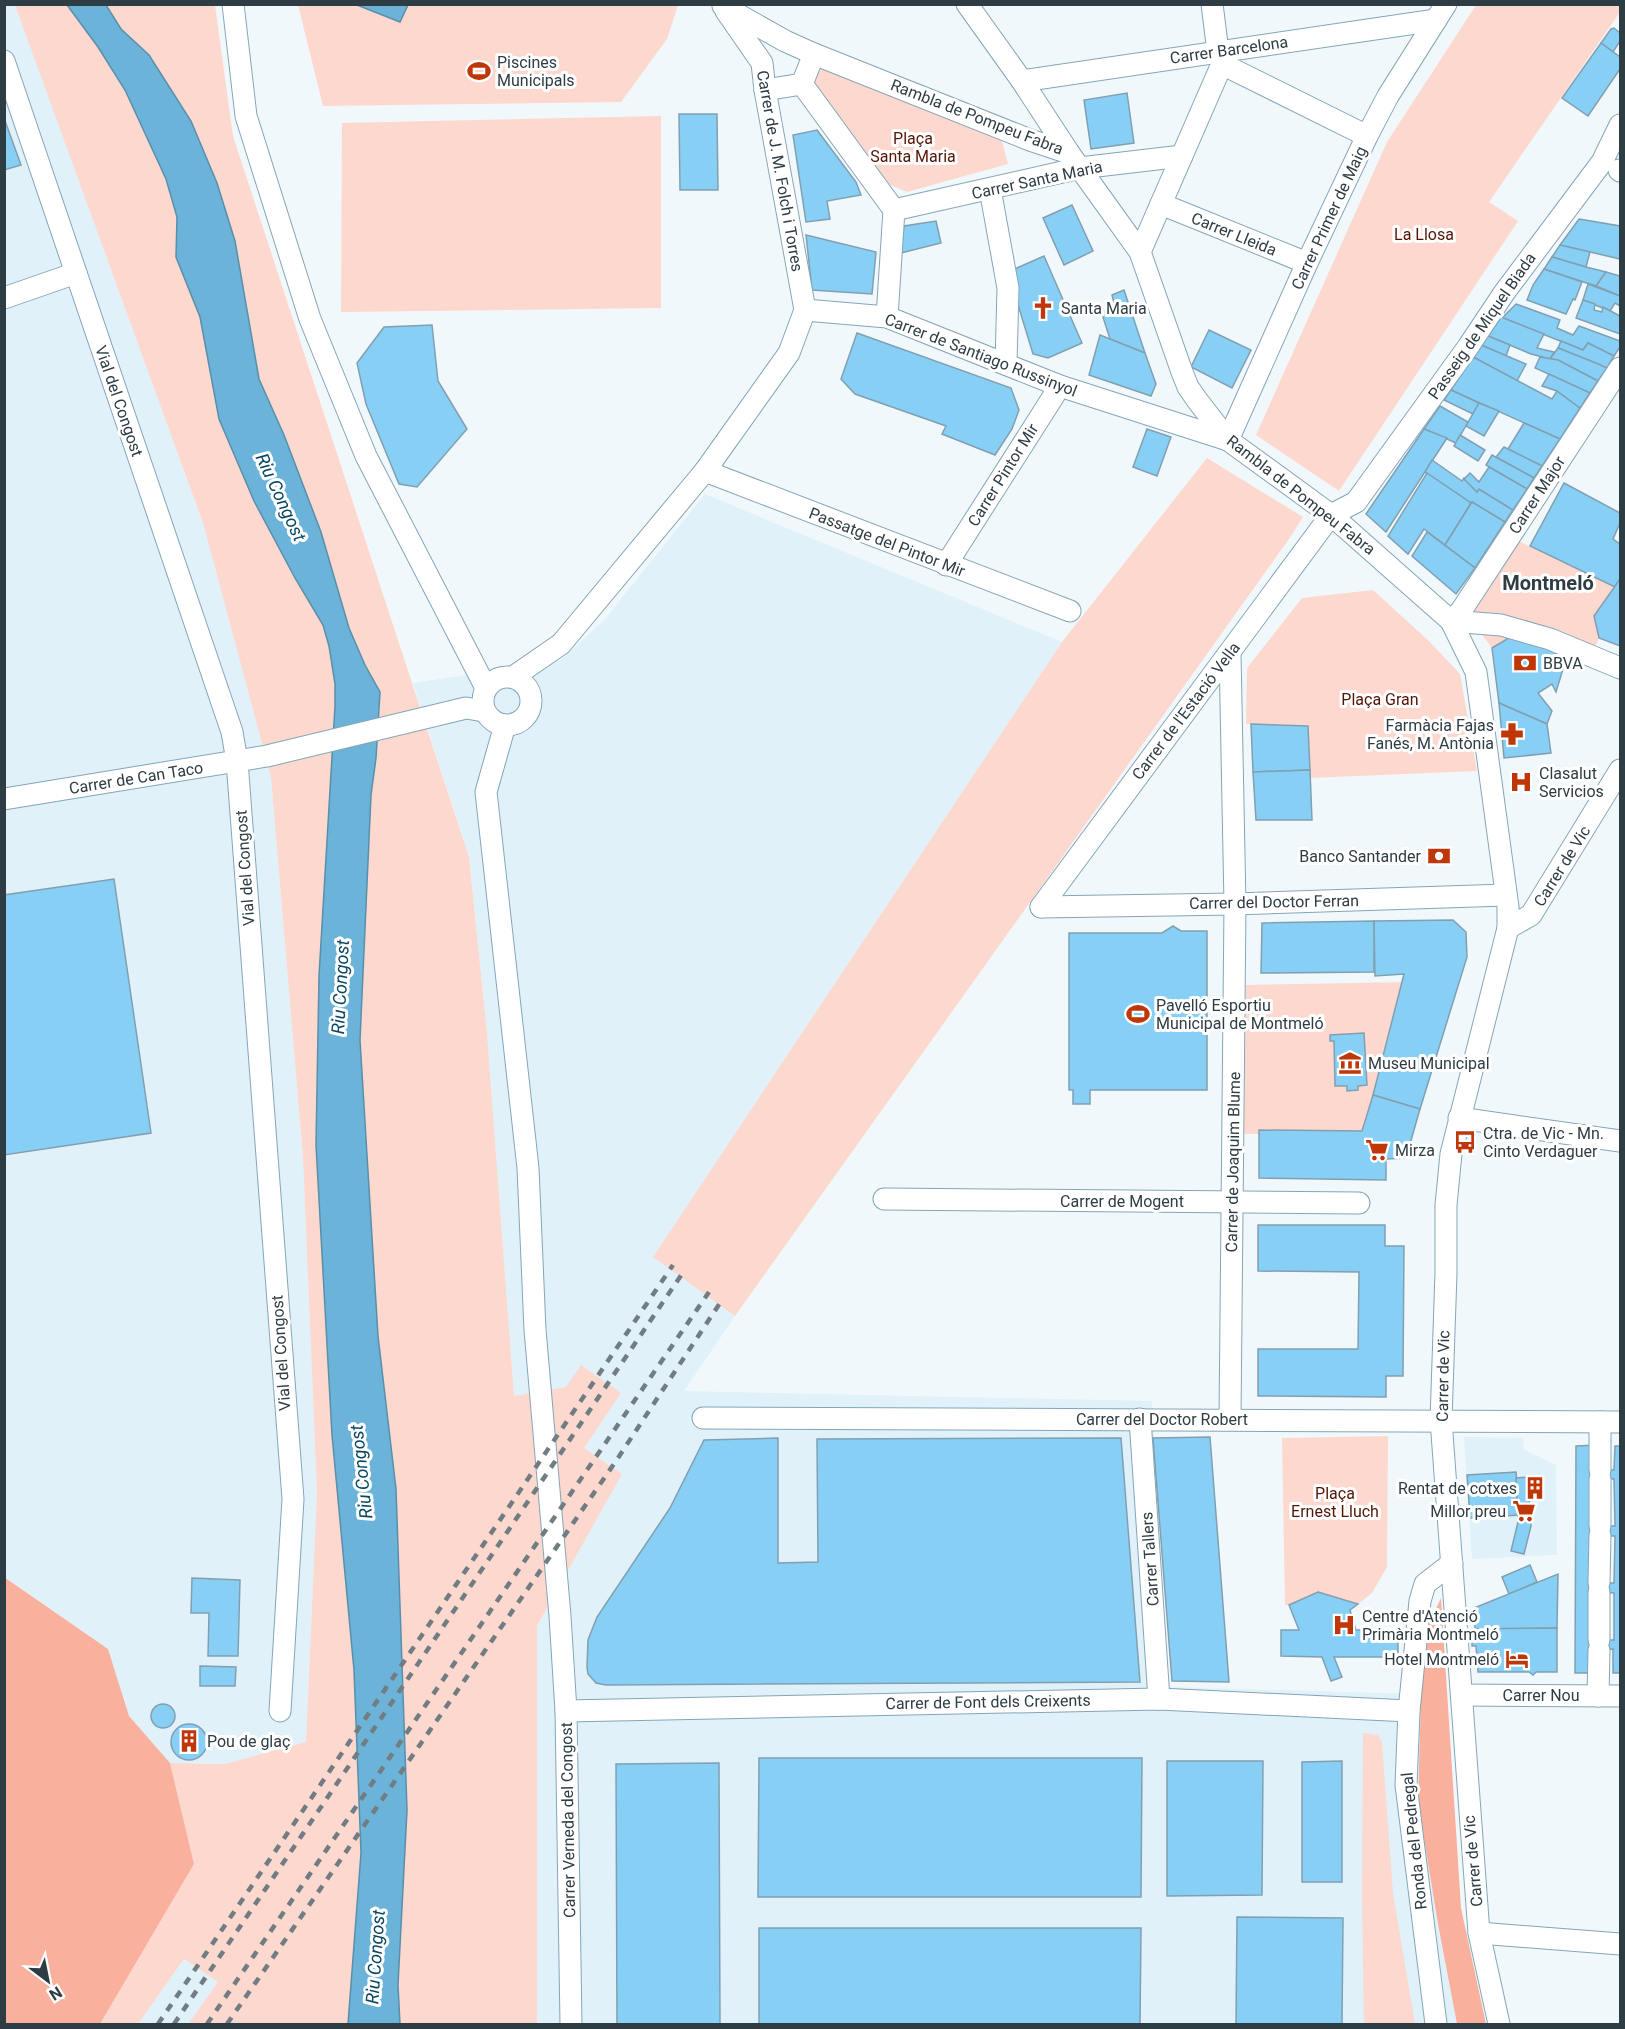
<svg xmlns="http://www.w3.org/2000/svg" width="1625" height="2029" viewBox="0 0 1625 2029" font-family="Roboto,sans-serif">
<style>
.built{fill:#e0f1fa}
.green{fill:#fdd8ce}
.forest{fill:#f9b09d}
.water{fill:#6bb3d8;stroke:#598fab;stroke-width:1.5}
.building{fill:#87cff5;stroke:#80a0b2;stroke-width:1.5;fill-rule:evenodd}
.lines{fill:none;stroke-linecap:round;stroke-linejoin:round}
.minor-casing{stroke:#85a5b7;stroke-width:23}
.minor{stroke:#fff;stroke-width:21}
.rail{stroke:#727d83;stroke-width:4.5;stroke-dasharray:8 8;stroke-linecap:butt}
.labels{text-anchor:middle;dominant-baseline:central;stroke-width:6;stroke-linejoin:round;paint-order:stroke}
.street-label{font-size:16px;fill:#2e3c43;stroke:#fff}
.poi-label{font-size:16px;fill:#2e3c43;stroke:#fff;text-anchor:start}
.park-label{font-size:16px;fill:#531404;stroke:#fff}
.water-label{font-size:18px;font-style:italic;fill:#094760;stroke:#fff}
.quarter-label{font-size:20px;font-weight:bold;fill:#2e3c43;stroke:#fff}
</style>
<rect width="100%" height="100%" fill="#f1f8fc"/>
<!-- built -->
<g class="built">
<path d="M15,4L203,523L271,777L303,1158L317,1492L306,1742L225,1764L170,1763L129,1716L108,1649L5,1577L4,5Z"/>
<path d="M705,494L1062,642L653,1257L735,1316L684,1391L1152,1401L1167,1687L1422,1694L1418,1802L1438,1924L1457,2024H537V1626L622,1474L584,1448L566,1387L514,1396L487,1033L469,857L413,683L561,660L605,619Z"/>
<path d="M1464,1437L1523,1438L1524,1450L1556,1465L1557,1555L1472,1559Z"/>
<path d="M184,1959L218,1982L188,2024H138Z"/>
</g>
<!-- green -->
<g class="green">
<path d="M15,5H67L98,47L125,90L166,179L177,217L176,257L200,317L219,419L254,501L295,578L323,625L329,646L335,684V706L319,976L316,1145L332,1435L354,1670L361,1853L348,2024H188L218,1982L184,1959L138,2024H100L194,1864L170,1763L225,1764L306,1742L317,1492L303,1158L271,777L203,523Z"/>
<path d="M106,5H215L233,136L469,857L487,1033L514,1396L566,1387L581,1365L621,1393L584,1448L622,1474L537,1626V2024H400L398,1985L407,1810L396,1489L378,1336L360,1040L371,795L376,758L380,692L365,665L349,628L321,532L284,435L259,379L235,241L217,183L191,121L149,55L121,29Z"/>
<path d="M298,5H678L667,39L621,102L323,106Z"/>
<path d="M1476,5H1620V12L1489,202L1518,221L1339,491L1256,435L1387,142Z"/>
<path d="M821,68L1000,134L1008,164L907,192L888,184L812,82Z"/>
<path d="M661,116V308L341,312L342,123Z"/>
<path d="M1207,458L1303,517L1289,539L735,1316L653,1257L1062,642Z"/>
<path d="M1508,536L1615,587L1599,638L1588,663L1512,636L1492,648L1459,604Z"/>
<path d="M1373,590L1430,642L1460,674L1477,771L1310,778L1308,726L1246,724L1247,668L1302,598Z"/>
<path d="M1408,982L1362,1134H1244L1246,985Z"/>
<path d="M1388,1436L1387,1567L1372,1593L1358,1604L1318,1592L1289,1605H1285L1282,1438Z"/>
<path d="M1363,1733L1378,1735L1382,1743L1393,1893L1415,2024H1364L1362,1897Z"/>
</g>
<!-- forest -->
<g class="forest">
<path d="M4,1577L108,1649L129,1716L170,1763L194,1864L100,2024H5Z"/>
<path d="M1441,1598L1461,1908L1486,2024H1457L1438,1924L1418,1802L1422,1663L1429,1624Z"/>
</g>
<!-- water -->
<g class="water">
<path d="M67,5H106L121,29L149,55L191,121L217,183L235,241L259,379L284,435L321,532L349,628L365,665L380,692L376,758L371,795L360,1040L378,1336L396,1489L407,1810L398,1985L400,2024H348L361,1853L354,1670L332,1435L316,1145L319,976L335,706V684L329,646L323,625L295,578L254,501L219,419L200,317L176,257L177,217L166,179L125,90L98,47Z"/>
<path d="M357,5H408L400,22Z"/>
</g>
<!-- building -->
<g class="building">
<path d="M1614,28L1620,33V41L1613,52L1601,43L1611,29Z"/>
<path d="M1601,43L1620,57V69L1588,116L1562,98Z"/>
<path d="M1127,93L1134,143L1091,149L1084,100Z"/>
<path d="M679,114H717L718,190H680Z"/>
<path d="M4,118L21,165L4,170Z"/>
<path d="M817,130L856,182L861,195L827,201L830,219L806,222L793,135Z"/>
<path d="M1072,205L1093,251L1064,265L1043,218Z"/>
<path d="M1579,219L1620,226V259L1560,245Z"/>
<path d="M936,221L941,243L901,253L904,226Z"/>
<path d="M806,235L876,252L872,294L812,290Z"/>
<path d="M1560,245L1590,252L1586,267L1552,257Z"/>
<path d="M1044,256L1082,343L1048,358L1033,354L1008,272Z"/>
<path d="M1552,257L1586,267L1606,272L1596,286L1544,269Z"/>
<path d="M1544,269L1582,282L1575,300L1573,299L1566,314L1527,300L1533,285Z"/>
<path d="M1606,272L1620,276V296L1596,286Z"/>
<path d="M1588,284L1620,296V306L1615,303L1610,311L1583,300Z"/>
<path d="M1124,290L1145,353L1110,339L1101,311L1115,307L1112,295Z"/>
<path d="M1583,300L1595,304L1594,310L1602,312L1603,307L1620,316V334L1576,318Z"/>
<path d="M1516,304L1560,320L1557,328L1573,335L1579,326L1620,341V347L1614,356L1588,343L1583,350L1502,318Z"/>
<path d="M1501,317L1544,334L1537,348L1554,352L1550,359L1531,354L1488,336Z"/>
<path d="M432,325L438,381L467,429L417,487L399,484L366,404L357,363L384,327Z"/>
<path d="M1209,330L1251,350L1232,388L1191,367Z"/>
<path d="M857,333L1011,388L1019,410L1012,429L995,455L942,434L946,426L855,394L841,379Z"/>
<path d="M1100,335L1145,353L1156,384L1151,396L1089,375Z"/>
<path d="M1488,336L1510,345L1506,356L1481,345Z"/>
<path d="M1561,341L1583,350L1588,343L1614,356L1607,368L1558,348Z"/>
<path d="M1481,345L1526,364L1517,381L1473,357Z"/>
<path d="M1558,348L1596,363L1607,368L1598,381L1558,360L1550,359Z"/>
<path d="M1473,357L1552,399L1557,391L1580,408L1560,439L1451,390Z"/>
<path d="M1540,357L1558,360L1598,381L1590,393L1535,368Z"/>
<path d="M1549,374L1590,393L1580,408L1557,391L1542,386Z"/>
<path d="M1451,390L1479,403L1473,414L1444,400Z"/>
<path d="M1479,403L1499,411L1484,436L1466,426Z"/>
<path d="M1440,406L1468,422L1456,443L1424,429Z"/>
<path d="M1524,423L1560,439L1542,466L1508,449Z"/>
<path d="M1147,429L1171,437L1157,476L1133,467Z"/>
<path d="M1424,429L1447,438L1386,532L1366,514Z"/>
<path d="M1460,435L1485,450L1478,461L1454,446Z"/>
<path d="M1504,447L1542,466L1534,478L1496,457Z"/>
<path d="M1492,455L1534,478L1527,489L1486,465Z"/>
<path d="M1432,460L1462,481L1464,478L1477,492L1479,489L1513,510L1505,522L1472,502L1471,503L1425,472Z"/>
<path d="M1489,467L1527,489L1513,510L1479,489L1477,492L1464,479L1470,473L1479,482Z"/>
<path d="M1427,473L1471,503L1445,545L1424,529L1408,554L1388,536Z"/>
<path d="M1564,483L1620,513V523L1613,539L1620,544V579L1615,587L1530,546Z"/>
<path d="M1472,502L1505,522L1475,568L1445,545Z"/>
<path d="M1427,532L1475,568L1456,594L1412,556Z"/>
<path d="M1620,579V646L1599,638L1594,616Z"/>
<path d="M1512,636L1567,656L1556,692L1552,684L1538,693L1552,711L1547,724L1499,703L1492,648Z"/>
<path d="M1499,703L1547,724L1551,753L1504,758Z"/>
<path d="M1251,724L1308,726L1310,770L1253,772Z"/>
<path d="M1310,770L1312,820H1256L1253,772Z"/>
<path d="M114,879L151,1133L4,1155V895Z"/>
<path d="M1453,920L1466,932L1467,957L1420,1109L1373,1095L1404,974L1375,976L1374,921Z"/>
<path d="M1374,921V972L1261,973L1262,923Z"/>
<path d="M1173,926L1181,931H1207V1090H1090V1104H1073V1090H1069V933H1162Z"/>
<path d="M1364,1033L1367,1085L1358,1086V1090L1347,1091V1086H1335L1334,1041H1330V1035Z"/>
<path d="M1373,1095L1420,1109L1406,1158L1386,1159V1180L1259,1178V1130L1362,1131Z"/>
<path d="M1258,1225H1385V1246H1404L1403,1376H1386V1397L1258,1396V1349H1358L1359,1272L1258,1271Z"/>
<path d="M1210,1437L1229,1682L1172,1681L1153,1438Z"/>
<path d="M778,1438V1563L818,1562L817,1439L1121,1438L1140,1682L606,1685L596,1683L588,1674L587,1667L588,1640L597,1617L670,1508L704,1440Z"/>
<path d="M1598,1445L1600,1470H1614L1615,1446H1620V1673H1613V1649L1597,1650V1673H1575L1576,1446ZM1598,1479H1614L1615,1526H1598ZM1598,1536H1615L1614,1583H1598ZM1598,1592L1614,1593V1640H1598Z"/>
<path d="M1516,1472L1520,1515L1470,1518L1467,1475Z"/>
<path d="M1528,1477L1531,1526L1524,1554L1511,1551L1518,1522L1516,1478Z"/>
<path d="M1528,1477H1541L1542,1500H1529Z"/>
<path d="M1530,1565L1537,1582L1509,1594L1502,1577Z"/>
<path d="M1558,1574L1557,1628L1475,1629L1474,1608Z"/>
<path d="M192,1578L240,1580L238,1656H208L209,1613H191Z"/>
<path d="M1318,1592L1358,1604L1350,1610L1356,1630H1398V1657H1334L1342,1677L1331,1681L1322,1657L1281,1656V1630H1299L1289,1605Z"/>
<path d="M1557,1628V1672H1536L1533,1675L1529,1672H1478L1476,1646H1472V1629Z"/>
<path d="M200,1666L236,1667L235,1686H200Z"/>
<circle cx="163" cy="1716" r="12"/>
<circle cx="189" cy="1742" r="18"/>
<path d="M759,1758H1142L1141,1897H758Z"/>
<path d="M1167,1761H1263L1262,1895L1167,1896Z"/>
<path d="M1342,1761V1882H1302V1762Z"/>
<path d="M719,1763L720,2024H617L616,1764Z"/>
<path d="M1237,1917L1343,1918L1342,2024H1236Z"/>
<path d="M759,1928H1141L1140,2024H759Z"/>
</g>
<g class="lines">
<!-- minor casing -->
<g class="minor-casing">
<g id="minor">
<path d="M233,4L246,116L310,319L366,456L486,688"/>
<path d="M967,4L1022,81L1069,153L1140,252L1182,372L1188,387L1197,400L1228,440L1331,515L1451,621L1476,672L1508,907V928L1451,1154L1446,1205V1273L1441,1420L1479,1933L1499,2024"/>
<path d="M723,6L785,41L814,54L1030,140L1069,153"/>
<path d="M726,11L762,63L765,90L805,310"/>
<path d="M814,54L802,84L894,210L887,317"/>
<path d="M4,61L232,732L237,761L293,1499L280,1711"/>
<path d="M1222,64L1367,136"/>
<path d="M1022,81L1436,20"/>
<path d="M765,90L802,84"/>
<path d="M1619,170L1620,171"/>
<path d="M990,189L1008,288L1006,364"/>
<path d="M1161,204L1307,263"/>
<path d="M894,210L1080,168L1182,156"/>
<path d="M1140,252L1222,64L1218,52L1212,4"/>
<path d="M4,298L76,273"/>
<path d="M805,310L887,317L1060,386L1228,440"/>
<path d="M1228,440L1307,263L1367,136L1388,96L1446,4"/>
<path d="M705,471L1070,611"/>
<path d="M946,565L1060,386"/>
<path d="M1451,621L1461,611L1620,368"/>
<path d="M1451,621L1501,625L1550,639L1620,668"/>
<path d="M1230,653L1235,904L1230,1419"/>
<circle cx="507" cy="701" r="24"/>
<path d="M513,677L561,644L705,471L789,353L805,310"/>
<path d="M505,725L486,792L528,1168L535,1330L560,1616L566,1711L571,2024"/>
<path d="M4,799L267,756L466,708L484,711"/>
<path d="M1041,907L1331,515L1356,502L1468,347L1504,293L1602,162L1620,125"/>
<path d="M1041,907L1235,904L1506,895"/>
<path d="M1508,928L1531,915L1620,770"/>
<path d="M1459,1118L1620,1141"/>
<path d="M884,1199L1359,1203"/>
<path d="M703,1418L1620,1422"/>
<path d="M1140,1419L1159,1699"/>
<path d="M1600,1470V1422"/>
<path d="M1600,1526V1479"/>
<path d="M1599,1583L1600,1535"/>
<path d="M1599,1640V1592"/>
<path d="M1462,1695L1620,1696"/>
<path d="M1598,1696L1599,1650"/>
<path d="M566,1711L1159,1699L1409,1711"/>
<path d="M1479,1933L1620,1944"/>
<path d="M1436,2024L1406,1785L1409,1711L1420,1601L1425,1584L1452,1563"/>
</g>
</g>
<!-- minor -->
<use href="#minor" class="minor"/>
<!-- rail -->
<g class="rail">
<path d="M158,2024L673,1265"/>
<path d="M174,2024L682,1274"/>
<path d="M207,2024L709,1292"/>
<path d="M227,2024L616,1461L720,1303"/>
</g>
</g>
<!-- icons -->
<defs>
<g id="stadium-bare" transform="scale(1.8)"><path d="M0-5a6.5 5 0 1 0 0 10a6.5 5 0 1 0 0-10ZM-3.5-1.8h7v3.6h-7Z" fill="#bf3608" stroke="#fff" stroke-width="2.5" paint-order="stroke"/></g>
<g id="church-bare" transform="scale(1.8)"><path d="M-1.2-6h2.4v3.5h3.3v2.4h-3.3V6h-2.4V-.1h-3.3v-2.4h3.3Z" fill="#bf3608" stroke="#fff" stroke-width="2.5" paint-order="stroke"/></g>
<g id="bank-bare" transform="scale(1.8)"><path d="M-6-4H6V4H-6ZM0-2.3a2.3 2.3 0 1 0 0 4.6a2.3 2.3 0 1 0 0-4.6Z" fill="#bf3608" stroke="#fff" stroke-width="2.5" paint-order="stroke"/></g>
<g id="pharmacy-bare" transform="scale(1.8)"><path d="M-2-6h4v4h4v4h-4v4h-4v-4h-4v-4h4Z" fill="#bf3608" stroke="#fff" stroke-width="2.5" paint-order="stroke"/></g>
<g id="hospital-bare" transform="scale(1.8)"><path d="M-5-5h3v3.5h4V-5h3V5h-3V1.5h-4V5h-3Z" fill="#bf3608" stroke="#fff" stroke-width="2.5" paint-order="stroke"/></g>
<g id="museum-bare" transform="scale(1.8)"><path d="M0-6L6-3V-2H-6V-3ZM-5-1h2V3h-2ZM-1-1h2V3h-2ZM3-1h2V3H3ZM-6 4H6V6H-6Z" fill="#bf3608" stroke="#fff" stroke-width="2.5" paint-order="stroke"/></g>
<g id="bus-bare" transform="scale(1.8)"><path d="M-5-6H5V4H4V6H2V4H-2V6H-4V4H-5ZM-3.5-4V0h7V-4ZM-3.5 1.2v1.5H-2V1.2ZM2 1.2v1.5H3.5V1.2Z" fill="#bf3608" stroke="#fff" stroke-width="2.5" paint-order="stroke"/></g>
<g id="supermarket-bare" transform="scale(1.8)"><path d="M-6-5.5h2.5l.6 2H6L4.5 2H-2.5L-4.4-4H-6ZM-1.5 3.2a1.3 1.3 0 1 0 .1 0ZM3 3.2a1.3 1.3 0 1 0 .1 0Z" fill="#bf3608" stroke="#fff" stroke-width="2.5" paint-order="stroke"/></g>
<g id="building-bare" transform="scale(1.8)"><path d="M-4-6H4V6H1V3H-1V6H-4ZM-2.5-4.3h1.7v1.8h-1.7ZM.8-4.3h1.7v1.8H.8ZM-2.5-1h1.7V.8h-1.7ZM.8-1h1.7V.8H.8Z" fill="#bf3608" stroke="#fff" stroke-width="2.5" paint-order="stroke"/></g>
<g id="hotel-bare" transform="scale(1.8)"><path d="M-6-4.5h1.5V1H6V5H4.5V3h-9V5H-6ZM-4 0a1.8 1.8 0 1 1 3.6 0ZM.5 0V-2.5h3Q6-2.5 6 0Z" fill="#bf3608" stroke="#fff" stroke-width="2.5" paint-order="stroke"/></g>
</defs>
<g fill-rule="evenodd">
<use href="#stadium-bare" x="479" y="71"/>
<use href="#church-bare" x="1043" y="308"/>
<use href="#bank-bare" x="1525" y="663"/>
<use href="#pharmacy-bare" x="1512" y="734"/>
<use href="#hospital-bare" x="1521" y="782"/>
<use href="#bank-bare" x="1439" y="856"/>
<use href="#stadium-bare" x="1138" y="1014"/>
<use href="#museum-bare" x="1350" y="1063"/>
<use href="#bus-bare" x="1465" y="1142"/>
<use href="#supermarket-bare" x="1377" y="1150"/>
<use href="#building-bare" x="1535" y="1488"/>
<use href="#supermarket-bare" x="1524" y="1511"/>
<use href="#hospital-bare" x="1344" y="1625"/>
<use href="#hotel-bare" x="1517" y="1659"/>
<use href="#building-bare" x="189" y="1741"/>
</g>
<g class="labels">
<!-- street labels -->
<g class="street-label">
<text transform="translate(1229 50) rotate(-8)">Carrer Barcelona</text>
<text transform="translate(977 117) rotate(21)">Rambla de Pompeu Fabra</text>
<text transform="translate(780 171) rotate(80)">Carrer de J. M. Folch i Torres</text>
<text transform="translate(1037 180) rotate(-12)">Carrer Santa Maria</text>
<text transform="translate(1329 218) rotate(-65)">Carrer Primer de Maig</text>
<text transform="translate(1234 234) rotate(22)">Carrer Lleida</text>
<text transform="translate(1482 326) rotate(-55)">Passeig de Miquel Biada</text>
<text transform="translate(981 355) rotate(21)">Carrer de Santiago Russinyol</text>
<text transform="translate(119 401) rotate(71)">Vial del Congost</text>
<text transform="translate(1003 475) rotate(-58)">Carrer Pintor Mir</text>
<text transform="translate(1301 495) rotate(38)">Rambla de Pompeu Fabra</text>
<text transform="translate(1537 495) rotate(-57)">Carrer Major</text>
<text transform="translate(887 542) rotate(21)">Passatge del Pintor Mir</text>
<text transform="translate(1186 711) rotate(-53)">Carrer de l'Estació Vella</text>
<text transform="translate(136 778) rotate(-9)">Carrer de Can Taco</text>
<text transform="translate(1562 866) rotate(-58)">Carrer de Vic</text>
<text transform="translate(245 868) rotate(-94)">Vial del Congost</text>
<text transform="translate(1274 902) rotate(-1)">Carrer del Doctor Ferran</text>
<text transform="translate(1233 1162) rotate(-89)">Carrer de Joaquim Blume</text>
<text x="1122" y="1201">Carrer de Mogent</text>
<text transform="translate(281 1353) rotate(-94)">Vial del Congost</text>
<text transform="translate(1443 1376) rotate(-89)">Carrer de Vic</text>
<text x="1162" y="1419">Carrer del Doctor Robert</text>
<text transform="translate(1150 1559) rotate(-94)">Carrer Tallers</text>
<text x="1541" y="1695">Carrer Nou</text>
<text transform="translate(988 1702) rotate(-1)">Carrer de Font dels Creixents</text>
<text transform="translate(568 1820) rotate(-91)">Carrer Verneda del Congost</text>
<text transform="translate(1414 1841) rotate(-96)">Ronda del Pedregal</text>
<text transform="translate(1473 1861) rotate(-95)">Carrer de Vic</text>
</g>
<!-- poi labels -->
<g class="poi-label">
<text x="497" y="62">Piscines<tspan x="497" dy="18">Municipals</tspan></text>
<text x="1061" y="308">Santa Maria</text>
<text x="1543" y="663">BBVA</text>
<text x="1494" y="725" text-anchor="end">Farmàcia Fajas<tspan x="1494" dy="18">Fanés, M. Antònia</tspan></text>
<text x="1539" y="773">Clasalut<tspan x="1539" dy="18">Servicios</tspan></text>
<text x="1421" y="856" text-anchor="end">Banco Santander</text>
<text x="1156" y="1005">Pavelló Esportiu<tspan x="1156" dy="18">Municipal de Montmeló</tspan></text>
<text x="1368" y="1063">Museu Municipal</text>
<text x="1483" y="1133">Ctra. de Vic - Mn.<tspan x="1483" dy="18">Cinto Verdaguer</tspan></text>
<text x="1395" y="1150">Mirza</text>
<text x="1517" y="1488" text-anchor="end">Rentat de cotxes</text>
<text x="1506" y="1511" text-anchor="end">Millor preu</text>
<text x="1362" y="1616">Centre d'Atenció<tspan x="1362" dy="18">Primària Montmeló</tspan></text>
<text x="1499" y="1659" text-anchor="end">Hotel Montmeló</text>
<text x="207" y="1741">Pou de glaç</text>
</g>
<!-- park labels -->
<g class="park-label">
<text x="913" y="138">Plaça<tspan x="913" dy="18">Santa Maria</tspan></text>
<text x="1424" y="234">La Llosa</text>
<text x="1380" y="699">Plaça Gran</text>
<text x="1335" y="1493">Plaça<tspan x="1335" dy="18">Ernest Lluch</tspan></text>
</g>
<!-- water labels -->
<g class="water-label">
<text transform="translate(281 497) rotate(65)">Riu Congost</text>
<text transform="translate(340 987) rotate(-87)">Riu Congost</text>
<text transform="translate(361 1472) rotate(-96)">Riu Congost</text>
<text transform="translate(375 1957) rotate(-86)">Riu Congost</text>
</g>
<!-- quarter labels -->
<g class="quarter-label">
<text x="1548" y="583">Montmeló</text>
</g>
</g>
<!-- border -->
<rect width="1625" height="2029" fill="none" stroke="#2e3c43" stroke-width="12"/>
<!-- north arrow -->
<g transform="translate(48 1981) rotate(148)" stroke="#ffffff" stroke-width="4.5" paint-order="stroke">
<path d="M0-4.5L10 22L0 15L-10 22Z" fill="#2e3c43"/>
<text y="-9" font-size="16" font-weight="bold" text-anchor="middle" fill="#2e3c43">N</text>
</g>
</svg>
